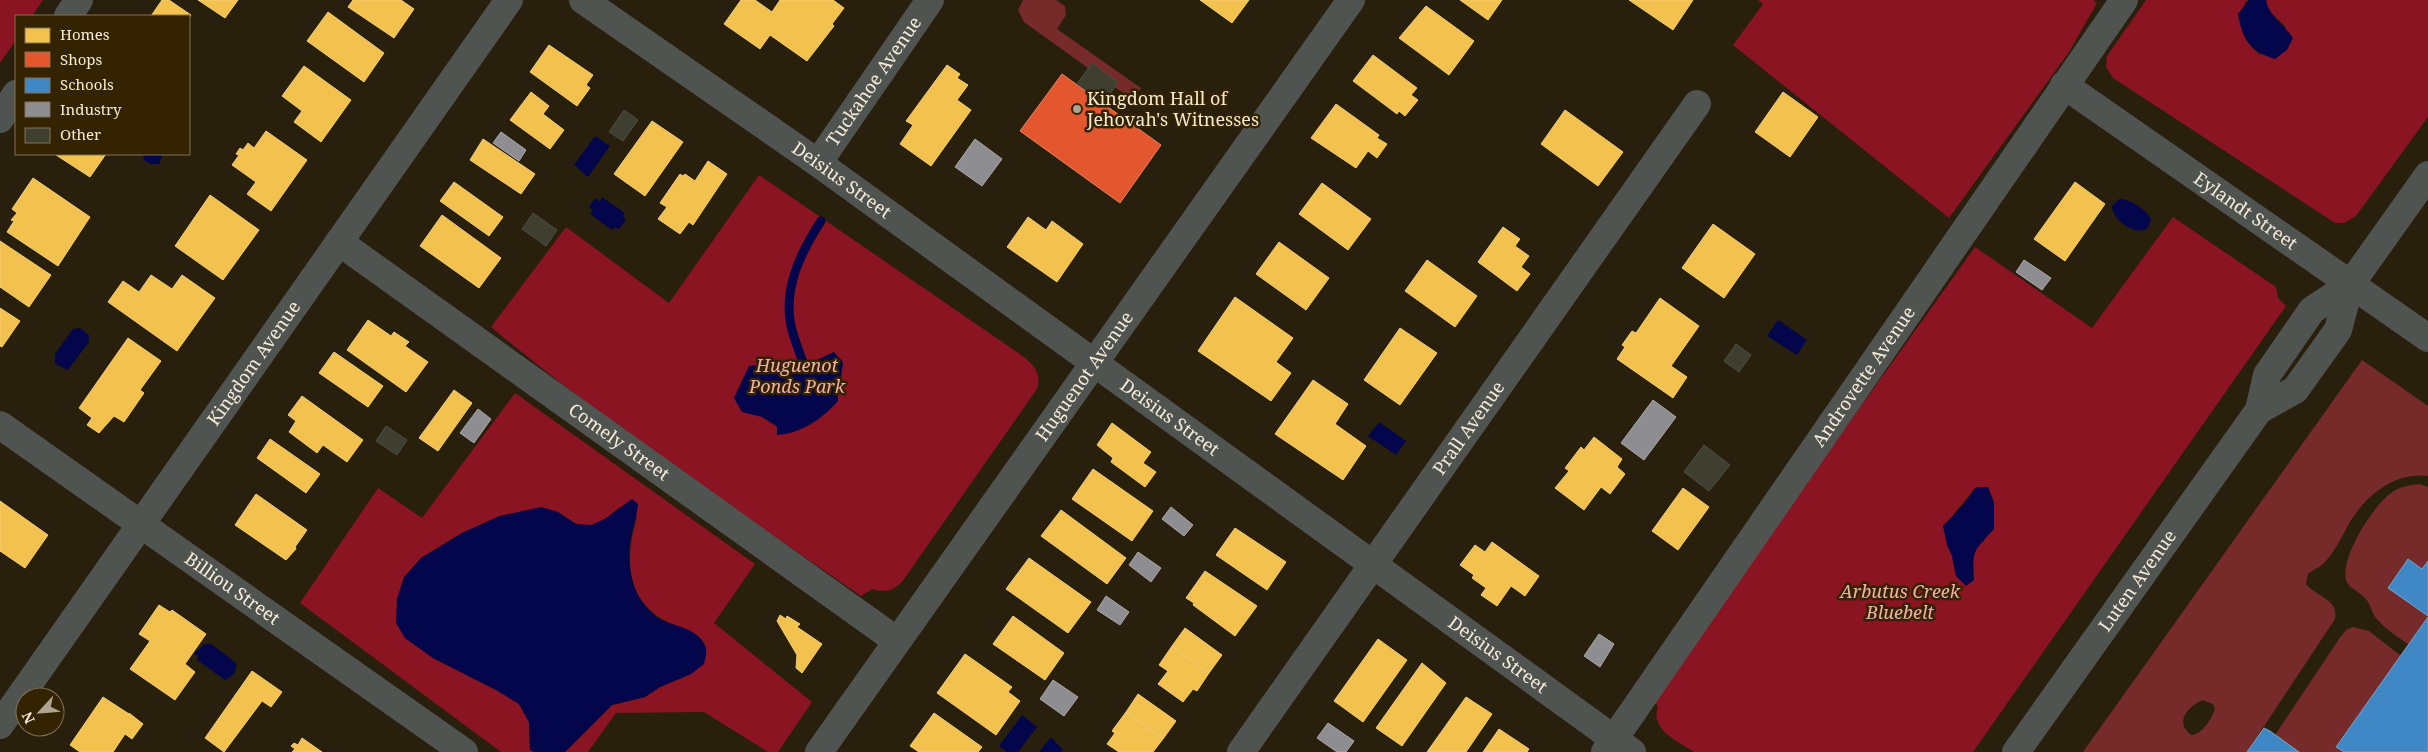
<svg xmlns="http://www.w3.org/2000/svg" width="2428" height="752" font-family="'Noto Serif',serif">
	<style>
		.green { fill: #772a2a; fill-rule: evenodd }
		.forest { fill: #8a1421; fill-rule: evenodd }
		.water { fill: #04064b }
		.homes { fill: #f2c14e; stroke: #f3ce77 }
		.shops { fill: #e4572e; stroke: #e98361 }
		.schools { fill: #3f88c5; stroke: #76a6ca }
		.industry { fill: #8d8d92; stroke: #aca9a7 }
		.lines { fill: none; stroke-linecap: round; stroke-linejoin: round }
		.stream { stroke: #04064b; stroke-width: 9 }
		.building { fill: #3e3f31; stroke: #4d4f40 }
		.minor { stroke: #505451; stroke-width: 28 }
		.poi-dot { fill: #aea490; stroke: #342300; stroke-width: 2 }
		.labels { text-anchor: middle; stroke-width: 5; stroke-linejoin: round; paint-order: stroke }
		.street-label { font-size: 18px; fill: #f6ebd7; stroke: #342300 }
		.poi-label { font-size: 18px; fill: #f6ebd7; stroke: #342300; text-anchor: start }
		.park-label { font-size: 18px; font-style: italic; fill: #f2b0ad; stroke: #342300 }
	</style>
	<rect width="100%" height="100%" fill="#281f0c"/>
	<!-- green -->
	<g class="green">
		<polygon points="1023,0 1056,0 1065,6 1066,15 1057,29 1141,88 1139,91 1128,94 1120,91 1024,22 1018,10"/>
		<path d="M2362,360L2428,406V476C2395,472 2368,494 2351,520C2343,534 2336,551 2324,563C2320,567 2313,570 2308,574L2306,584C2316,597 2339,599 2335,619L2247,752H2083ZM2203,700L2213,704L2215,709C2211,719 2203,734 2191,735C2174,722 2188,706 2203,700Z"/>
		<path d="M2420,484L2428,487V561L2422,569L2408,559L2388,587L2428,616L2409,645C2398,637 2385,629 2376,618C2371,612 2371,604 2365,598C2359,591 2349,589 2346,580C2340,557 2375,502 2394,491C2402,486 2411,485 2420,484Z"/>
		<polygon points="2353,627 2369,631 2401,656 2336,746 2344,752 2299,752 2275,735 2339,639 2346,630"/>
	</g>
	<!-- forest -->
	<g class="forest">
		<polygon points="0,0 43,0 32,16 16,16 16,40 0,63"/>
		<polygon points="1758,0 2093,0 2097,3 2069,52 1949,218 1733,45 1763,4"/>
		<path d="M2146,0H2249L2245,2C2240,29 2239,37 2260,55L2286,27L2267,9L2266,0H2428V117L2356,216L2344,223H2335L2113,78L2106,67L2107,56Z"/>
		<path d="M759,175L1020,354C1033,364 1042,372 1037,389L902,582C892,591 885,593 872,589L861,596C736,509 608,425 491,327L566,227L669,303ZM834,352L842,376L837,386L777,434V427L762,417L761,364C788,375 810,363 834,352Z"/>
		<path d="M2173,217L2276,287L2278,298L2286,306L1973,752H1694C1676,740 1650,730 1658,706L1651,699L1975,247L2092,328ZM1976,487L1984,541C1970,550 1973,565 1974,580L1956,576L1952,556L1953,515Z"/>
		<path d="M515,393L755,564L714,623L812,702L778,752H768L704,712L616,713L588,752H565L612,705L645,697L660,687L691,674L690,631C630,613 621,572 637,517L620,507L605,519L591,526L576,524L558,512L500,516L462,533L421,558L405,638L433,658L498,691L519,704L529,722L530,749L534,752H501L300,603L378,488L422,518Z"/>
	</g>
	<!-- water -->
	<g class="water">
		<path d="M2249,0H2266C2269,17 2284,24 2293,38L2287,50L2275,59C2251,52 2242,39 2238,14Z"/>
		<polygon points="595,136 610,146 588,177 574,165"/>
		<polygon points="143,154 163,154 159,164 150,164 144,160"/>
		<polygon points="602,197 625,213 623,216 626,220 619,229 615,227 612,230 590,214 593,210 589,207 595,198 600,201"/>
		<path d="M2119,199C2129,198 2147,210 2151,219L2148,228C2136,237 2112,220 2112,206Z"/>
		<polygon points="1778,320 1807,340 1797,355 1767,336"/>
		<polygon points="80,328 89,335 89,342 68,370 55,364 55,354 73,329"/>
		<path d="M834,352L843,362C842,377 837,385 838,401C822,419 802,433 777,435V426L762,417L742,412L734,398L749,366C763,364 775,369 789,369C805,369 820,358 834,352Z"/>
		<polygon points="1379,422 1406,441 1396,455 1368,436"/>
		<path d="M1976,487H1988L1994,502V529C1974,551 1972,549 1974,580L1966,586L1956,576L1952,556L1947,545L1943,526L1964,504Z"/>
		<path d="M632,499L638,504C637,517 632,529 630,542C628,557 630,577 636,591C639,599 649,611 655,616C671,627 700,627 706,648C707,653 705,659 704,664L691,674L660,687L645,697L612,705L565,752H534L530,750L529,722L519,704L498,691L433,658L405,638L396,623L397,599L404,577L421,558L462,533L500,516L541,507L558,512L576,524L591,525L605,519Z"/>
		<path d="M205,644H211L236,663C237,672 233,677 225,680L197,660L198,656L194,653Z"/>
		<polygon points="1022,715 1037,727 1018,752 1007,752 999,746"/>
		<polygon points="1051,737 1063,750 1061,752 1039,752"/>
	</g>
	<!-- homes -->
	<g class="homes">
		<polygon points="162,0 169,0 191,15 189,18 189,16 151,16"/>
		<polygon points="198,0 238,0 225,18"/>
		<polygon points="353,0 401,0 414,9 394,38 348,7"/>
		<polygon points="741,0 755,0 772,12 780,0 833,0 844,8 832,24 834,26 807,61 770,35 760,49 724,24"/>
		<polygon points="1200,0 1249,0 1232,23"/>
		<polygon points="1460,0 1502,0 1488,20"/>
		<polygon points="1629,0 1693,0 1673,30"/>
		<polygon points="1426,6 1474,41 1449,75 1399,38"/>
		<polygon points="328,12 384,53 364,82 307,41"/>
		<polygon points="549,45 593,75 586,85 590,88 577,106 530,72"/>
		<polygon points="1373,55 1417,88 1411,95 1418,100 1405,116 1399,111 1397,114 1353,81"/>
		<polygon points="947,65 960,74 957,78 968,85 957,100 971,110 931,166 900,144 913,125 906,121"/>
		<polygon points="304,66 351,100 321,142 294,122 302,111 282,96"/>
		<polygon points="531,92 549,106 543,114 564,130 550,149 510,120"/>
		<polygon points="1783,92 1818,117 1790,157 1755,132"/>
		<polygon points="1336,104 1379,135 1377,138 1387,144 1377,158 1368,151 1356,168 1311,138"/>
		<polygon points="1565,110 1623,152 1598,186 1541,144"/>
		<polygon points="652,121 683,142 645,196 614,174"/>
		<polygon points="266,131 307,160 271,211 247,194 256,182 232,165 239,155 236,154 240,148 243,150 248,143 254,148"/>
		<polygon points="483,139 535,174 521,194 470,160"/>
		<polygon points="57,154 106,154 90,177 56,155"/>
		<polygon points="708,161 727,174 693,225 689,222 680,234 658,219 667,207 660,203 680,174 683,176 685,174 695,181"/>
		<polygon points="33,178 90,217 58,266 7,232 14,221 11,220 17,213 12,209"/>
		<polygon points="454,182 503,217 489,236 440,201"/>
		<polygon points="2075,182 2105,204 2065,261 2034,239"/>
		<polygon points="1322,183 1371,219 1348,250 1299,214"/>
		<polygon points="210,195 259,230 223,280 175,246"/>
		<polygon points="442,215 501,258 479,288 420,246"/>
		<polygon points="1028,217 1046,230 1052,221 1083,244 1057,282 1007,247"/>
		<polygon points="1713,224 1755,254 1724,298 1682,268"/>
		<polygon points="1503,227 1520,239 1515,246 1529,256 1521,267 1530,274 1517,291 1478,262"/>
		<polygon points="0,241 51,275 29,307 0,287"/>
		<polygon points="1279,242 1329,278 1306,310 1256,274"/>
		<polygon points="1427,260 1477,296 1455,327 1405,291"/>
		<polygon points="151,275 172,289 182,275 215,298 177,351 108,302 123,281 139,292"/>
		<polygon points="1235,297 1293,338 1276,362 1291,373 1271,401 1198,351"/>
		<polygon points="1660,298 1699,326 1671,366 1687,377 1673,398 1617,359 1625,347 1622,345 1632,331 1636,333"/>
		<polygon points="0,308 20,321 2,347 0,346"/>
		<polygon points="368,320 391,336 394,332 409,342 405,346 428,362 406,392 347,350"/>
		<polygon points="1400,328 1437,353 1400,405 1364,380"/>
		<polygon points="128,338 161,361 140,390 144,393 124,422 114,416 99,433 87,425 92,418 79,408"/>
		<polygon points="334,352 383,386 368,407 319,373"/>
		<polygon points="1313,380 1348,404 1335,424 1366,446 1343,480 1275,434"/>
		<polygon points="454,390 472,403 438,451 419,438"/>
		<polygon points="302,396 363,440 347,462 323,445 317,453 289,432 296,421 288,415"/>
		<polygon points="1112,423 1151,452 1143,463 1156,472 1145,487 1111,462 1113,458 1097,445"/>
		<polygon points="1594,437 1622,459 1617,467 1625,474 1610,494 1601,487 1584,510 1555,488 1569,471 1565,468 1581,447 1584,450"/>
		<polygon points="270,439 320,474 306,493 257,458"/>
		<polygon points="1093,469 1153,511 1132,541 1072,499"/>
		<polygon points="1683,488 1709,507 1678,550 1652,531"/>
		<polygon points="256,494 307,530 295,547 296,549 286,560 235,525"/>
		<polygon points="0,501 48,535 25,568 0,551"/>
		<polygon points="1061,510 1126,558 1107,584 1041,536"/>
		<polygon points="1235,528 1286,562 1267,590 1216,555"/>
		<polygon points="1492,542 1539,576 1525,596 1511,586 1497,606 1481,595 1486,588 1472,578 1474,575 1460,565 1475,545 1485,552"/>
		<polygon points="1029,558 1091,602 1068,633 1006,589"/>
		<polygon points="1205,571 1257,606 1235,636 1193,605 1194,603 1186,598"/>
		<polygon points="159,605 170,612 172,610 206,634 185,664 195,672 175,700 130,669 150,641 139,634"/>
		<polygon points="780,615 786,619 787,616 800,624 797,627 822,644 802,673 796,668 797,655 777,621"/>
		<polygon points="1013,616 1064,653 1045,680 993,644"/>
		<polygon points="1185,628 1222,655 1209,673 1172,646"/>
		<polygon points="1378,639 1407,660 1363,722 1334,701"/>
		<polygon points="1172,646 1209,673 1197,691 1193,689 1183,702 1158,684 1168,671 1159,665"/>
		<polygon points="965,654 1012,687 1008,692 1020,701 996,735 937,693"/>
		<polygon points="1422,663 1446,683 1402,746 1376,728"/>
		<polygon points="252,671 282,692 271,707 262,701 224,752 205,738"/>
		<polygon points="1138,694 1176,721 1163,739 1126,712"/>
		<polygon points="103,697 129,714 129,713 143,724 132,739 125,734 113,752 80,752 70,745"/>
		<polygon points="1466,697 1492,714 1466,752 1427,752"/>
		<polygon points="1126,712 1163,739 1153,752 1119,752 1107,744 1115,733 1112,731"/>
		<polygon points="934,713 982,747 978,752 919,752 910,746"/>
		<polygon points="1499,729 1529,749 1527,752 1483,752"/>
		<polygon points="302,738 322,752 292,752 295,749 291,746 294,743 298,745"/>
	</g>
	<!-- shops -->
	<polygon class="shops" points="1062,74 1161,145 1120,203 1020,131"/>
	<!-- schools -->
	<g class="schools">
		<polygon points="2408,559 2422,569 2428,561 2428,616 2388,588"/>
		<polygon points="2428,617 2428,752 2344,752 2336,747"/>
		<polygon points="2264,728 2270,731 2299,752 2247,752"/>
	</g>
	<!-- industry -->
	<g class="industry">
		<polygon points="501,132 526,150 519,161 493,143"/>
		<polygon points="975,139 1002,159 982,186 955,167"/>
		<polygon points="2024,260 2051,278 2042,290 2016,272"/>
		<polygon points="1653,400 1676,417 1644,460 1621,443"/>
		<polygon points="478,409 491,419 474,443 460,433"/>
		<polygon points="1171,507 1193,525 1184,536 1162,519"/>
		<polygon points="1138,552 1161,568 1151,582 1129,565"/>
		<polygon points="1106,596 1129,612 1120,625 1097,610"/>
		<polygon points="1599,634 1614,644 1600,667 1584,656"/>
		<polygon points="1053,680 1078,697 1064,716 1040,699"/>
		<polygon points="1328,723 1354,741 1346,752 1337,752 1317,738"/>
	</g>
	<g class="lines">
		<!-- stream -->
		<path class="stream" d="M804,366C800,353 794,339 791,326C783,288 801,252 821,221"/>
	</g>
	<!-- building -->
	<g class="building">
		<polygon points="1092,63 1118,82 1104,103 1077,84"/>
		<polygon points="624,110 638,120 623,141 609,132"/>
		<polygon points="533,213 557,230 546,246 522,229"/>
		<polygon points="1736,344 1751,355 1739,372 1724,361"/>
		<polygon points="386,426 407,440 397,455 376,441"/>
		<polygon points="1704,445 1730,465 1709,491 1684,472"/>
	</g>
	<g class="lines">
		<!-- minor -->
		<g class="minor">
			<path id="s1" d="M583,0L818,163L1632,752"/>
			<polyline points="68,16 79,0"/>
			<path id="s2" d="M2064,85L2428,338"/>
			<polyline points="0,119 16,94"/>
			<path id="s3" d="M818,163L930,0"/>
			<path id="s4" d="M339,242L897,641"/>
			<polyline points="2259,410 2295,390 2338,330 2350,285 2428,175"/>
			<path id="s5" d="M0,425L464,752"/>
			<path id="s6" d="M0,725L509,0"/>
			<path id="s7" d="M819,752L1351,0"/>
			<path id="s8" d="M1241,752L1697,104"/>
			<path id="s9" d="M1605,752L2124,0"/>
			<path id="s10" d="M2016,752L2259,410L2267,375L2312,310L2350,285"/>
		</g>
	</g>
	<!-- markers -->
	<circle class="poi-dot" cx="1077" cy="109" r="5"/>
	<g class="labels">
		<!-- street labels -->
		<g class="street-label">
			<text dy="6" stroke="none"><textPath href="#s3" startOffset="99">Tuckahoe Avenue</textPath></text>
			<text dy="6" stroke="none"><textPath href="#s1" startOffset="315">Deisius Street</textPath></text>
			<text dy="6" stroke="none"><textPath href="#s2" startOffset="221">Eylandt Street</textPath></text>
			<text dy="6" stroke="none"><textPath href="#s6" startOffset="442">Kingdom Avenue</textPath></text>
			<text dy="6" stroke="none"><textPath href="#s7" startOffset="460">Huguenot Avenue</textPath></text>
			<text dy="6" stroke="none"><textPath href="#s9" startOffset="456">Androvette Avenue</textPath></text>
			<text dy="6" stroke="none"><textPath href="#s1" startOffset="720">Deisius Street</textPath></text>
			<text dy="6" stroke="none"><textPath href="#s8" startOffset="396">Prall Avenue</textPath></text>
			<text dy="6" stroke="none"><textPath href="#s4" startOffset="344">Comely Street</textPath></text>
			<text dy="6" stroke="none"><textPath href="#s10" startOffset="210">Luten Avenue</textPath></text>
			<text dy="6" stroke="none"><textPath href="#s5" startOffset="284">Billiou Street</textPath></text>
			<text dy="6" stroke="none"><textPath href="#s1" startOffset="1125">Deisius Street</textPath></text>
		</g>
		<!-- poi labels -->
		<g class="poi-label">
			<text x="1087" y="105">Kingdom Hall of<tspan x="1087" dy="21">Jehovah's Witnesses</tspan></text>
		</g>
		<!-- park labels -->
		<g class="park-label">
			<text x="797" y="372">Huguenot<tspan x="797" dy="21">Ponds Park</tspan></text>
			<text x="1900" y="598">Arbutus Creek<tspan x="1900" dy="21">Bluebelt</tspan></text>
		</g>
	</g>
	<!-- legend -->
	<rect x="15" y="15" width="175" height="140" fill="#342300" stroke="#827356"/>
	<rect x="25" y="28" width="25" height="15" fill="#f2c14e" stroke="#827356"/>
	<text x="60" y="40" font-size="15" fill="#f6ebd7">Homes</text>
	<rect x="25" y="52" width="25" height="15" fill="#e4572e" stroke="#827356"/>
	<text x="60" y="65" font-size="15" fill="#f6ebd7">Shops</text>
	<rect x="25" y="78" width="25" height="15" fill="#3f88c5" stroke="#827356"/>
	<text x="60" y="90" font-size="15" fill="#f6ebd7">Schools</text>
	<rect x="25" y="102" width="25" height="15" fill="#8d8d92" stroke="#827356"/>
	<text x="60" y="115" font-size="15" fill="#f6ebd7">Industry</text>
	<rect x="25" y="128" width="25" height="15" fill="#3e3f31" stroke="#827356"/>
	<text x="60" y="140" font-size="15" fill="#f6ebd7">Other</text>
	<!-- north arrow -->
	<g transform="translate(40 712) rotate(244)"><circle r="24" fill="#342300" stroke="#827356"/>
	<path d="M0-4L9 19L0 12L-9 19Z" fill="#aea490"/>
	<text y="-8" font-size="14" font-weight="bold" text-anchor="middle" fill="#f6ebd7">N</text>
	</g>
</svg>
